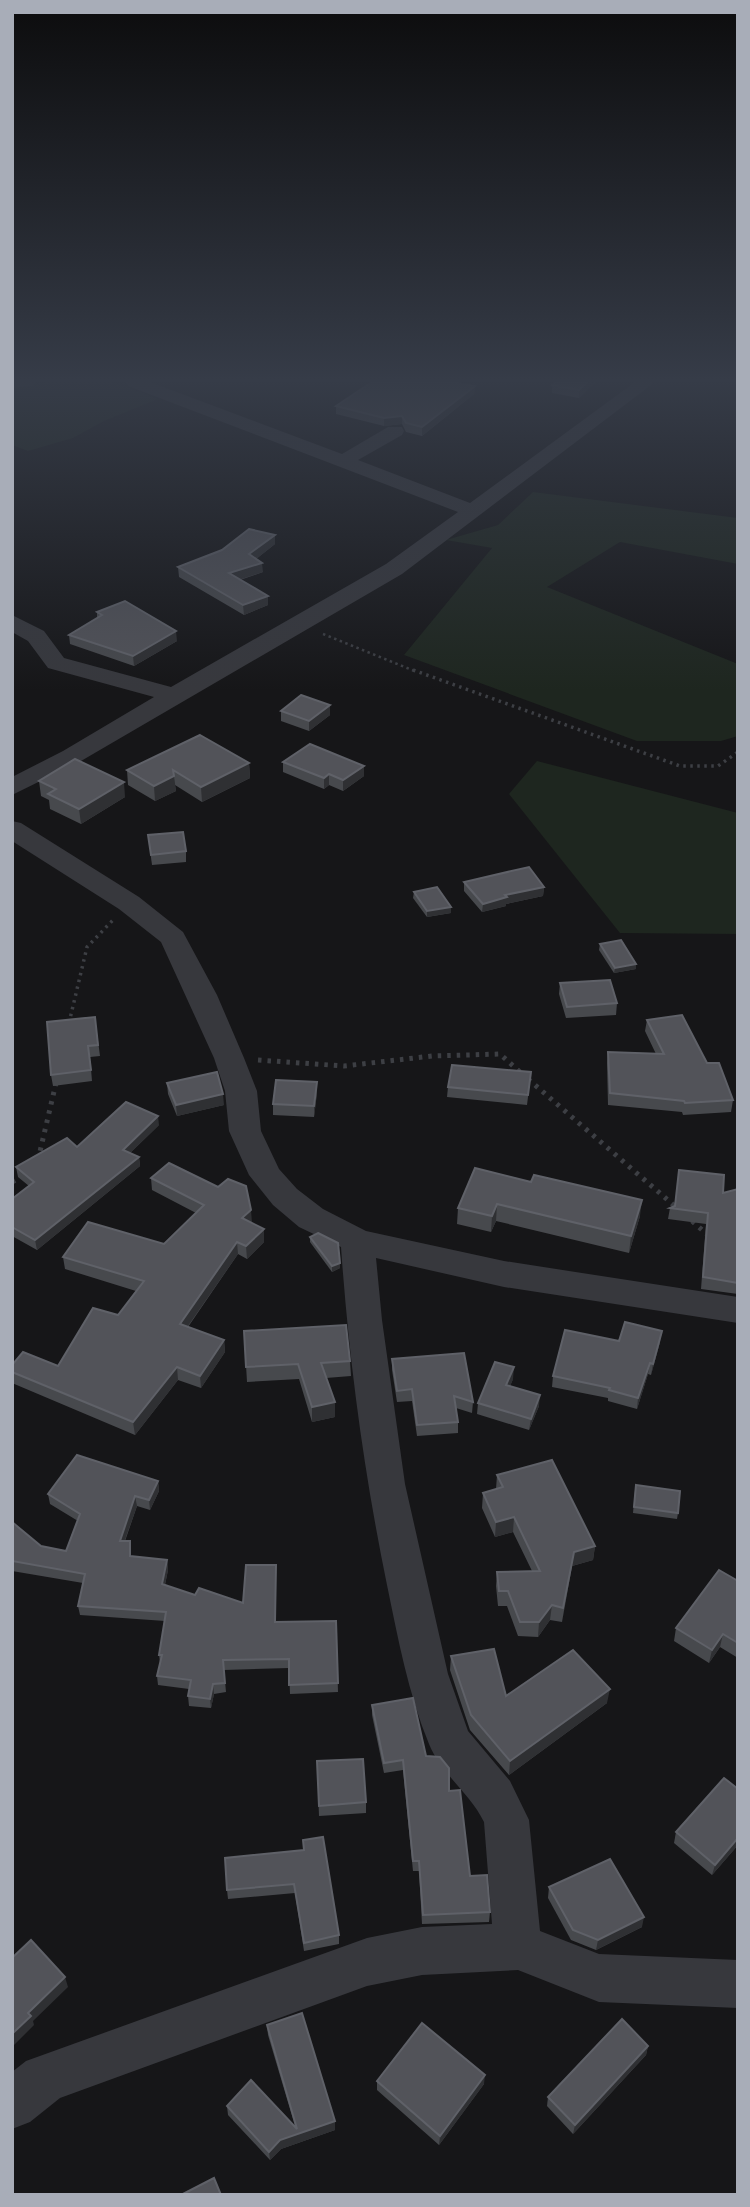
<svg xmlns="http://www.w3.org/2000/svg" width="750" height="2207" font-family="Raleway,sans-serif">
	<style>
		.green { fill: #1e261f }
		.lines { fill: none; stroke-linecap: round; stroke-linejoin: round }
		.path-far2 { stroke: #3d3f44; stroke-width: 2.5; stroke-dasharray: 2.5 3.5; stroke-linecap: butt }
		.path-far1 { stroke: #3d3f44; stroke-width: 3.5; stroke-dasharray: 2.5 4.5; stroke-linecap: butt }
		.path { stroke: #3d3f44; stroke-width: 5; stroke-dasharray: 3.5 6; stroke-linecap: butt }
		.minor { fill: #37383d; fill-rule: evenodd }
		.wall { fill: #47494d }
		.shaded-wall { fill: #2f3033 }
		.building { fill: #525359; stroke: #5f6168; stroke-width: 2 }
	</style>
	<rect width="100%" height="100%" fill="#161618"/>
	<!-- green -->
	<g class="green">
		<polygon points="45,382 113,382 158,399 104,421 73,438 28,451 12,445 12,389"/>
		<polygon points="533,492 738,518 738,564 620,542 547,587 738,664 738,736 721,741 637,741 404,655 492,548 446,540 498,525"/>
		<polygon points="537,761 738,813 738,934 620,933 509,794"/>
	</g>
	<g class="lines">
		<!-- path-far2 -->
		<polyline class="path-far2" points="323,634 417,672"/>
		<!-- path-far1 -->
		<g class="path-far1">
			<polyline points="413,670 680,766 718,766 738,752"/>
			<polyline points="69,1023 87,947 114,919"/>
		</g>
		<!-- path -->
		<g class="path">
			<polyline points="258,1060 344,1066 432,1056 500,1054 521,1073"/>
			<polyline points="528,1079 677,1208"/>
			<polyline points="38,1160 56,1083"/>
			<polyline points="12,1182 24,1175"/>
			<polyline points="692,1221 709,1236"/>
		</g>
		<!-- minor -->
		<g class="minor">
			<polygon points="12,382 36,382 33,386 12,388"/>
			<polygon points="125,382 150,382 342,454 388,427 402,427 404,431 402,435 358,460 470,503 635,382 655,382 402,574 81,761 12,795 12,777 63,751 154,697 48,668 28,641 12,632 12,615 44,631 64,658 171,687 386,564 458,512 128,386"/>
			<path d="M12,821L21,823L139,897L183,932L217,995L244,1058L257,1091L261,1131L279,1169L297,1189L323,1209L366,1231L504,1261L738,1297V1323L504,1287L376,1258L382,1320L405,1484L448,1674L468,1731L510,1781L529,1820L540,1931L599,1954L738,1960V2008L599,2002L518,1970L422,1975L367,1986L60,2098L30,2122L12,2129V2072L26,2061L367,1938L422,1927L492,1924L484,1822C470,1793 441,1774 429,1744C408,1693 398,1638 387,1585C364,1473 349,1361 341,1247L299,1227L273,1205L249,1175L229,1131L225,1091L214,1058L161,942L119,909L12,841Z"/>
		</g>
	</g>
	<!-- wall -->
	<g class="wall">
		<polygon points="555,382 595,382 579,398 552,393 552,385"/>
		<polygon points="475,386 474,394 422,436 406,432 402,424 384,426 336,414 336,406"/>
		<polygon points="275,535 275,544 256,559 263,572 240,580 268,596 268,605 244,615 179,577 178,567"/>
		<polygon points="97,612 177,641 134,666 70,644 69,635 97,618"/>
		<polygon points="330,705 330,715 309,731 281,721 281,711"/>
		<polygon points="283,762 364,776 343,791 329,785 324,789 283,772"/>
		<polygon points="249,763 250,778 202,802 175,785 176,791 155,801 128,785 127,770"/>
		<polygon points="39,781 125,797 81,824 50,809 49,800 41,796"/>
		<polygon points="148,835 186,851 186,862 152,865"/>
		<polygon points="464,882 544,887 543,896 506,904 506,906 482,912 464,891"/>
		<polygon points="414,892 451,907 451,913 427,917 413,898"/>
		<polygon points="600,944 636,969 614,973 599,950"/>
		<polygon points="560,983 617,1003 616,1015 566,1018 559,994"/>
		<polygon points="95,1017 100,1056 90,1057 92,1081 53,1086 51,1075"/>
		<polygon points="647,1020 707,1063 733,1100 731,1112 683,1115 682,1112 608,1105 607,1063 608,1052 656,1054 645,1031"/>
		<polygon points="530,1081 527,1105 447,1097 448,1087"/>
		<polygon points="317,1082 317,1093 314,1117 273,1115 273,1104"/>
		<polygon points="167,1083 224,1105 177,1116 168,1094"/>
		<polygon points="159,1125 130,1153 139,1157 140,1166 37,1250 12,1236 12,1199 29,1186 18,1177 16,1167 77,1147"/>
		<polygon points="475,1168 640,1216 629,1253 496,1221 491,1232 457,1224 458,1208"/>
		<polygon points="679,1170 723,1193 738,1189 738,1294 701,1289 706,1224 668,1219 670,1208 675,1206"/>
		<polygon points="151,1178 252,1223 264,1229 264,1242 247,1259 238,1254 188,1327 224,1340 225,1352 201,1388 178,1380 135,1435 12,1383 12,1365 58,1366 118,1315 136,1291 65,1269 63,1257 164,1244 196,1213 152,1190"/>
		<polygon points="310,1237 340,1268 332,1272 310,1242"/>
		<polygon points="244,1331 350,1361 351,1376 326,1378 335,1402 335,1417 312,1422 299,1379 247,1382"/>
		<polygon points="619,1341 660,1342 651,1375 648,1374 637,1409 608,1401 608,1398 552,1387 553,1376"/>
		<polygon points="392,1359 473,1402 472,1413 456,1408 458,1422 458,1433 417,1436 412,1401 397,1402 392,1370"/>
		<polygon points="513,1379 510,1386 539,1406 529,1430 477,1414 478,1403"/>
		<polygon points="497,1475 595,1546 593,1560 572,1566 562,1622 550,1620 538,1637 518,1636 507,1606 498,1606 496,1586 497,1572 532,1571 513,1532 495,1537 482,1508 483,1493 496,1489"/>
		<polygon points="158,1481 159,1491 150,1510 137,1506 125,1541 131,1550 131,1556 167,1560 168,1570 165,1585 195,1595 243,1603 276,1575 275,1622 336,1621 338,1692 290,1694 289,1668 224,1670 226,1692 214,1694 211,1708 189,1706 188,1696 189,1689 158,1685 157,1676 160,1663 159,1655 165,1621 80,1615 78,1606 83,1583 12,1571 12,1522 41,1546 66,1551 78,1521 50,1504 48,1494"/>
		<polygon points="635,1490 678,1513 677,1519 633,1513"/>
		<polygon points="738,1581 738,1658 720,1647 709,1663 674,1641 676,1628"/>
		<polygon points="451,1656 506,1696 607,1703 509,1775 470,1730 450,1670"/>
		<polygon points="372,1705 426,1756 449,1791 470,1876 490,1912 489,1922 422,1924 419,1871 413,1871 403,1770 384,1773 372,1715"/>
		<polygon points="317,1761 366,1802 366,1813 319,1816"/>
		<polygon points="738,1789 738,1845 712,1875 674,1843 676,1832"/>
		<polygon points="303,1840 339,1935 339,1944 304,1951 295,1893 228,1899 227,1890 304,1850"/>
		<polygon points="549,1887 642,1927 596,1950 571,1940 548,1898"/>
		<polygon points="267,2025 335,2130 281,2149 270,2160 228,2115 227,2106 295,2126 268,2035"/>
		<polygon points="648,2046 646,2055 573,2134 547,2106 548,2097"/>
		<polygon points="377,2081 484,2084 439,2145 377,2090"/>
	</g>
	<!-- shaded-wall -->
	<g class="shaded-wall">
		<polygon points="587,382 595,382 579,398 579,390"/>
		<polygon points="475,386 474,394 422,436 422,427"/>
		<polygon points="402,416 402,424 384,426 384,418"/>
		<polygon points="275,535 275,544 250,564 249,554"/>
		<polygon points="262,563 263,572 229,583 229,573"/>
		<polygon points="268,596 268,605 244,615 243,605"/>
		<polygon points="176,631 177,641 134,666 133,656"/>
		<polygon points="330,705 330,715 309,731 309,721"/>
		<polygon points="249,763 250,778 202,802 201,787"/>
		<polygon points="364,766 364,776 343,791 343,780"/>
		<polygon points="329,774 329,785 324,789 324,778"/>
		<polygon points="174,776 176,791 155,801 154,786"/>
		<polygon points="124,782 125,797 81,824 79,809"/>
		<polygon points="544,887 543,896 506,904 506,906 482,912 483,904 505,895"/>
		<polygon points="451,907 451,913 427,917 427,911"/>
		<polygon points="636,964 636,969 614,973 615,968"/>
		<polygon points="317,1082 317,1093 314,1117 314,1106"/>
		<polygon points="223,1094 224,1105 177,1116 176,1105"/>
		<polygon points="158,1116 159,1125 124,1159 123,1150"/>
		<polygon points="139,1157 140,1166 37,1250 35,1240"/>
		<polygon points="642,1200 640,1216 629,1253 631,1236"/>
		<polygon points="497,1204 496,1221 491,1232 492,1216"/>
		<polygon points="251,1210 252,1223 242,1218"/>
		<polygon points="264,1229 264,1242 247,1259 246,1246"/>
		<polygon points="237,1242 238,1254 181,1336 180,1324"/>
		<polygon points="340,1263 340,1268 332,1272 332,1266"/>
		<polygon points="662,1331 660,1342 651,1375 653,1364"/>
		<polygon points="224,1340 225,1352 201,1388 200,1376"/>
		<polygon points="650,1363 648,1374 637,1409 638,1398"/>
		<polygon points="177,1367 178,1380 135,1435 133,1422"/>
		<polygon points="514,1367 513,1379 506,1396 506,1385"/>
		<polygon points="540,1395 539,1406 529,1430 531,1419"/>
		<polygon points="335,1402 335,1417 312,1422 312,1407"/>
		<polygon points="158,1481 159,1491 150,1510 149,1500"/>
		<polygon points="135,1496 137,1506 121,1551 120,1541"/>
		<polygon points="514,1517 513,1532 495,1537 496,1522"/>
		<polygon points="595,1546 593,1560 572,1566 562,1622 574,1552"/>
		<polygon points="167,1560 168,1570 163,1594 162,1584"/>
		<polygon points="552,1605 550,1620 538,1637 539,1622"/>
		<polygon points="723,1634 720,1647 709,1663 712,1650"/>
		<polygon points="213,1684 214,1694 211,1708 210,1699"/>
		<polygon points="610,1689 607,1703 509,1775 510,1761"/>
		<polygon points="738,1838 738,1845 712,1875 715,1865"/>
		<polygon points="644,1917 642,1927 596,1950 598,1940"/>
		<polygon points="65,1977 68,1987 33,2021 34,2025 12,2047 12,2034 28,2013"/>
		<polygon points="648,2046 646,2055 573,2134 575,2125"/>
		<polygon points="485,2075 484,2084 439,2145 440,2136"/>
		<polygon points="335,2121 335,2130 281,2149 270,2160 269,2152 280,2140"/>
	</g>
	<!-- building -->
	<g class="building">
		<polygon points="372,382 452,382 475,386 422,427 406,423 402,416 384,418 336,406"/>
		<polygon points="555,382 587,382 579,390 552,385"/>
		<polygon points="249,529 275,535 249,554 262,563 229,573 268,596 243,605 178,567 222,550"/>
		<polygon points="125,601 176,631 133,656 69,635 102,615 97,612"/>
		<polygon points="301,695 330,705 309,721 281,711"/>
		<polygon points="200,735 249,763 201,787 173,770 174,776 154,786 127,770"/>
		<polygon points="310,744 364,766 343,780 329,774 324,778 283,762"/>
		<polygon points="75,759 124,782 79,809 48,794 56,789 39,781"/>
		<polygon points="183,832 186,851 151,855 148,835"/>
		<polygon points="529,867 544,887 505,895 507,897 483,904 464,882"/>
		<polygon points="437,887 451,907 427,911 414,892"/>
		<polygon points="621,940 636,964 615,968 600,944"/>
		<polygon points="610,980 617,1003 567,1007 560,983"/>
		<polygon points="682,1015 707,1063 719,1063 733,1100 685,1103 684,1101 610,1093 608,1052 664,1054 647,1020"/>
		<polygon points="95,1017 98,1045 88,1046 91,1070 51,1075 47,1022"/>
		<polygon points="452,1065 531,1072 528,1095 448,1087"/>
		<polygon points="217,1072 223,1094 176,1105 167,1083"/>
		<polygon points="276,1080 317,1082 314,1106 273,1104"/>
		<polygon points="126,1102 158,1116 123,1150 139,1157 35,1240 12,1227 12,1199 34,1182 16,1167 67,1138 77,1147"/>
		<polygon points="169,1163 218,1187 228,1179 246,1186 251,1210 242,1218 264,1229 246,1246 237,1242 180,1324 224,1340 200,1376 177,1367 133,1422 12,1372 12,1365 23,1352 58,1366 93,1308 118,1315 144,1281 63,1257 88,1222 164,1244 204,1205 151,1178"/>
		<polygon points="475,1168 531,1182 534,1175 642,1200 631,1236 497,1204 492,1216 458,1208"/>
		<polygon points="679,1170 724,1175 723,1193 738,1189 738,1283 703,1277 708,1213 670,1208 675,1206"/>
		<polygon points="318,1233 338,1243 340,1263 332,1266 310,1237"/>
		<polygon points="625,1322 662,1331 653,1364 650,1363 638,1398 609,1390 610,1388 553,1376 565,1330 619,1341"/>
		<polygon points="346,1325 350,1361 321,1363 335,1402 312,1407 298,1364 246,1367 244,1331"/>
		<polygon points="464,1353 473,1402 454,1396 458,1422 417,1425 412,1389 397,1391 392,1359"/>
		<polygon points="495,1362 514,1367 506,1385 540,1395 531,1419 478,1403"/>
		<polygon points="77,1455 158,1481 149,1500 135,1496 120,1541 130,1541 130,1556 167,1560 162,1584 195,1595 199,1588 243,1603 246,1565 276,1565 275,1622 336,1621 338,1683 289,1685 289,1659 223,1660 225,1683 213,1684 210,1699 188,1696 191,1680 157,1676 162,1655 159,1655 166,1612 78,1606 85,1574 12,1561 12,1522 41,1546 66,1551 80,1514 48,1494"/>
		<polygon points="552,1460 595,1546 574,1552 563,1608 552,1605 539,1622 520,1622 508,1591 499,1591 497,1572 540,1571 514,1517 496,1522 483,1493 503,1487 497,1475"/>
		<polygon points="636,1485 680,1491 678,1513 634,1507"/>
		<polygon points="719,1570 738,1581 738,1643 723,1634 712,1650 676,1628"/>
		<polygon points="494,1649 506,1696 573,1650 610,1689 510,1761 471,1715 451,1656"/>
		<polygon points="413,1698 426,1756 440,1757 449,1768 449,1791 460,1790 470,1876 487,1875 490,1912 423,1915 419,1861 413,1861 403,1760 384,1763 372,1705"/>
		<polygon points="363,1759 366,1802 319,1806 317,1761"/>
		<polygon points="724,1778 738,1789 738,1838 715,1865 676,1832"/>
		<polygon points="323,1837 339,1935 304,1943 294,1884 227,1890 225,1858 304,1850 303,1840"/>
		<polygon points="610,1859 644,1917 598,1940 573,1930 549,1887"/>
		<polygon points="31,1940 65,1977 28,2013 31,2016 12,2034 12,1958"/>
		<polygon points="302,2013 335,2121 280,2140 269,2152 227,2106 251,2080 297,2129 267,2025"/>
		<polygon points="622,2019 648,2046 575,2125 548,2097"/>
		<polygon points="422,2023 485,2075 440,2136 377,2081"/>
		<polygon points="214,2178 221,2195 181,2195"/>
	</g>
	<!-- sky -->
	<linearGradient id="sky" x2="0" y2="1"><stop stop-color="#0c0c0d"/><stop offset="0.55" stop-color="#363c48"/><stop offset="1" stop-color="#363c48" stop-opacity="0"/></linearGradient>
	<rect width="750" height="691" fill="url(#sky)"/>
	<!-- border -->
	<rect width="750" height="2207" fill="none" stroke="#a8adb8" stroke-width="28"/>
</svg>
